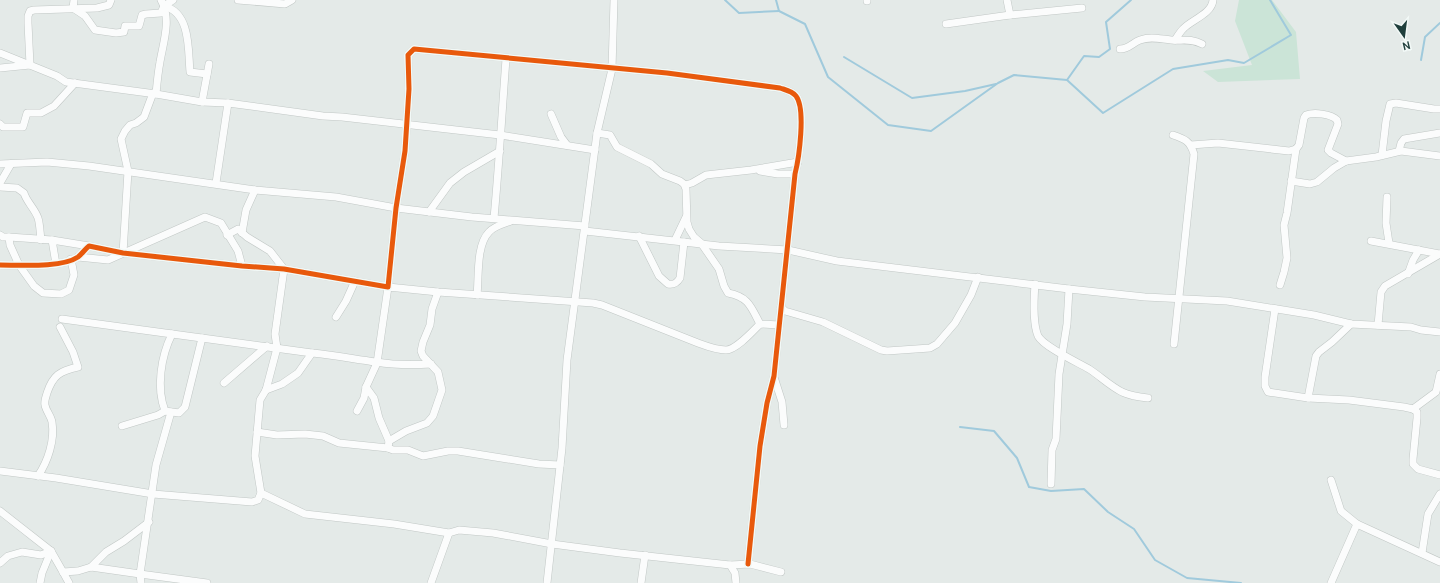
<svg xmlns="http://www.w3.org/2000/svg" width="1440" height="583" font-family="Cabin,sans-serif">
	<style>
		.green { fill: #cbe4d7 }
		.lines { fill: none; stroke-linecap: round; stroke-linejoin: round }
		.stream { stroke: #a0cadc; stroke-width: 2 }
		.minor-casing { stroke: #c1c7c5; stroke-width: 8 }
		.minor { stroke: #fbfcfc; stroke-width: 7 }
		.cycleway-casing { stroke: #f2f9f7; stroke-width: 8 }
		.cycleway { stroke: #e8590c; stroke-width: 5 }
	</style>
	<rect width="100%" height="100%" fill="#e4eae8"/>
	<!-- green -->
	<polygon class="green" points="1239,0 1272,0 1296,32 1300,79 1218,82 1203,71 1252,65 1235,21"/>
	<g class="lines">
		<!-- stream -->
		<g class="stream">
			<polyline points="725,0 739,13 779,11"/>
			<polyline points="776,0 779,11 805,24 828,77 888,125 931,131 998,83 1014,75 1067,80 1103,113 1173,69 1228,60 1244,63 1291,35 1270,0"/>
			<polyline points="844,57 912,98 965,91 996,84"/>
			<polyline points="1421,60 1425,37 1440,23"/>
			<polyline points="1067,80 1084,56 1099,57 1110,49 1106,22 1131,0"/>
			<polyline points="960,427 994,431 1017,458 1029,487 1051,491 1084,489 1108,512 1134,529 1155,560 1187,578 1241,583"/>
		</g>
		<defs>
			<g id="minor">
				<polyline points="74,0 73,8 85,16 95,30 116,33 124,32 125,26 139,26 142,15 146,14 161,13 164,6 173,0"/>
				<polyline points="238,0 285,4 292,0"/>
				<polyline points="867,0 867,1"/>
				<polyline points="1007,0 1010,15"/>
				<path d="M164,6C191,13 188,50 190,72L207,74"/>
				<polyline points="946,24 1010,15 1082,8"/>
				<path d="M1175,40C1177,37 1180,32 1183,29C1191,20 1212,14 1213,0"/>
				<path d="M1120,49C1129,49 1132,43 1140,40C1151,36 1160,39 1171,40C1182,41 1191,38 1202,44"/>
				<polyline points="0,53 57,76 66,82 156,94 202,102 228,103 323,116 342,117 500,135 595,150"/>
				<polyline points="0,68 30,65 28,23 28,16 30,11 34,10 97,8 109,5 111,0"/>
				<path d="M156,94C157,83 158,72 160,62C163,43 172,19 161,0"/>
				<polyline points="202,102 209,64"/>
				<polyline points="551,114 561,137 567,145"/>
				<polyline points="0,124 3,127 23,127 27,113 41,113 54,106 75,83"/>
				<path d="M597,133L610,135L617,147L651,164L662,174L680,181L684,184L686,189L687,222L689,229L694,237L701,243L719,269L724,286L728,293C749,297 751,307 760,324L779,325"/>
				<path d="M1173,135C1185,139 1190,141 1194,154L1174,344"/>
				<path d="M1191,145L1218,143L1289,151L1296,149L1299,145L1304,118L1306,115C1314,112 1331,114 1337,120L1338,124L1328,150L1331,153L1346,161"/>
				<polyline points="1399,151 1401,143 1404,139 1440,133"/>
				<polyline points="1382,155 1386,121 1390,104 1396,103 1434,109 1440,109"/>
				<polyline points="0,164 47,162 89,166 255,190 336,197 396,208 472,217 585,226"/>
				<polyline points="760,171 778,174 795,174"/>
				<polyline points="1291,181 1310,184 1317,182 1334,168 1346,161 1376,157 1401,151 1440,156"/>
				<polyline points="0,183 11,164"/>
				<polyline points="216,183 228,103"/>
				<polyline points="685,185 692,183 706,175 751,170 798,162"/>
				<path d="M0,187L17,188L24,193C26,201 35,209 38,218C40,224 40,233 41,240"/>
				<polyline points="1387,197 1386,223 1389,243"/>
				<polyline points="429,212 450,183 464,172 500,151"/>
				<path d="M494,218C499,165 502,112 506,59"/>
				<polyline points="585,231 719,246 788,250 837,261 1069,289 1145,297 1227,301 1314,315 1351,324 1411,327 1421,330 1440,332"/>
				<polyline points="242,233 246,210 255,190"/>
				<polyline points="0,235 3,237 9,237 10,245 19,265 34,286 43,293 61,294 69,290 74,275 71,259"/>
				<path d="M639,236L659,276L668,284C674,285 677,283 680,278L684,242"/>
				<polyline points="9,237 52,240"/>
				<polyline points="675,240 686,217"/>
				<polyline points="1371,241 1440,254"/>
				<polyline points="123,253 128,171 121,139 125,131 130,125 136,123 144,117 153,93"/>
				<polyline points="78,257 108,260 205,217 221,223 238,251 242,266"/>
				<polyline points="56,264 52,240 89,246"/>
				<path d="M0,265C20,265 62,268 78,257C82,254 85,249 89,246L123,253L242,266L284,269L388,287L396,208L405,151L409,89L408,55L414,49L667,73L780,88C786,90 792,91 796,96C806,109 799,158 795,174L774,376L767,403L760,446L748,564"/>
				<polyline points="1408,274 1413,260 1419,250"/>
				<path d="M1035,284C1034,297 1033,324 1038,336C1044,347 1077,362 1089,369C1100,376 1110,386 1122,392C1131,396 1138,397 1148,398"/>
				<polyline points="1280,285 1284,272 1287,258 1284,225 1287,213 1296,149"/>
				<path d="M477,295C479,277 476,245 489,232C494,226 503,224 511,221"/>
				<polyline points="781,307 785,311 823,322 881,350 887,351 930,348 937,344 955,323 971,295 978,277"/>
				<polyline points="1275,309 1265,377 1265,386 1268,392 1308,398 1349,400 1404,407 1413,409 1417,412 1417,418 1413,459 1413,464 1418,469 1440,475"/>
				<polyline points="336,317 346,301 355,281"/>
				<polyline points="62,319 312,353"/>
				<polyline points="1378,325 1381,292 1385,286 1440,254"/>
				<path d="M172,334C161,356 156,388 165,411L179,413L185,407L202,338"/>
				<polyline points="774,377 782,402 784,425"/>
				<polyline points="224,383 267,346"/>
				<polyline points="366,387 374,398 379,418 389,441"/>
				<path d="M266,390L282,384L298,373L312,353C333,355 354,359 376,362C394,365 413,365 431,364"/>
				<polyline points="1308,398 1316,356 1319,352 1332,342 1351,324"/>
				<polyline points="1413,409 1436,392 1440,374"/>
				<path d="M357,411L364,398L366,387L377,363L388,287L438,292L593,303L602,305L698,343C706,346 716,350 726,350C736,350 753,331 760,324"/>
				<polyline points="122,426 158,415 165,411"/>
				<polyline points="257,432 277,435 305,434 323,436 339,443 388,448 393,450 408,450 423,456 448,451 458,451 539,464 560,465"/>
				<polyline points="388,448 389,441 406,431 427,423 433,416 442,390 438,372 423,356 421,351 423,342 430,325 432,309 438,292"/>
				<polyline points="0,471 56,478 153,494 252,502 258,500 261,493 255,456 260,400 266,390 277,348 275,334 284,269 270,251 247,237 238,229 227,235"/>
				<path d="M38,476C48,461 55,440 52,422C51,416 46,411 45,405C44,401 46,397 47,393C53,375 60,371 78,367L73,352L60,327"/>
				<polyline points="1331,480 1341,511 1357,524 1440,562"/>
				<polyline points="1051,484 1052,450 1056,439 1059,374 1067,324 1069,289"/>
				<polyline points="261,493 305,514 394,524 449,533"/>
				<polyline points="0,511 51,551 63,572 69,583"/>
				<polyline points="1422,553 1428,514 1440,494"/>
				<polyline points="0,563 8,556 22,552 41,555 51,551"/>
				<polyline points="730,565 750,564 781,572"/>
				<polyline points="91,567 106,552 124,541 149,522"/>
				<polyline points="63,572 78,571 91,567 140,574 156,465 171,412"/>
				<polyline points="40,583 42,573 51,551"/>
				<polyline points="141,583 140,574 207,583"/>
				<polyline points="431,583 449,533 459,530 493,533 552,544 620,553 730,565 735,573 736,583"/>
				<polyline points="547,583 562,448 567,360 597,133 612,69 614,0"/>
				<polyline points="641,583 645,555"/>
				<polyline points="1331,583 1357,524"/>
			</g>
		</defs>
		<!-- minor casing -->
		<use href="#minor" class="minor-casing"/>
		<!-- minor -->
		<use href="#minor" class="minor"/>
		<defs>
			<path id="cycleway" d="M0,265C20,265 62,268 78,257C82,254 85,249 89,246L123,253L242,266L284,269L388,287L396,208L405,151L409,89L408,55L414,49L667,73L780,88C786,90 792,91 796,96C806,109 799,158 795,174L774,376L767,403L760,446L748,564"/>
		</defs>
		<!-- cycleway casing -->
		<use href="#cycleway" class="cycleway-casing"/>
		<!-- cycleway -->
		<use href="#cycleway" class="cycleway"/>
	</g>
	<!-- north arrow -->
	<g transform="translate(1404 36) rotate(166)" stroke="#f2f9f7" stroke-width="3" paint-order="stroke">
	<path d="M0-3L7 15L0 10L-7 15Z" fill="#1f3f3c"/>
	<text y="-6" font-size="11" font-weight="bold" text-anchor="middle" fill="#1f3f3c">N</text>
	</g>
</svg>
